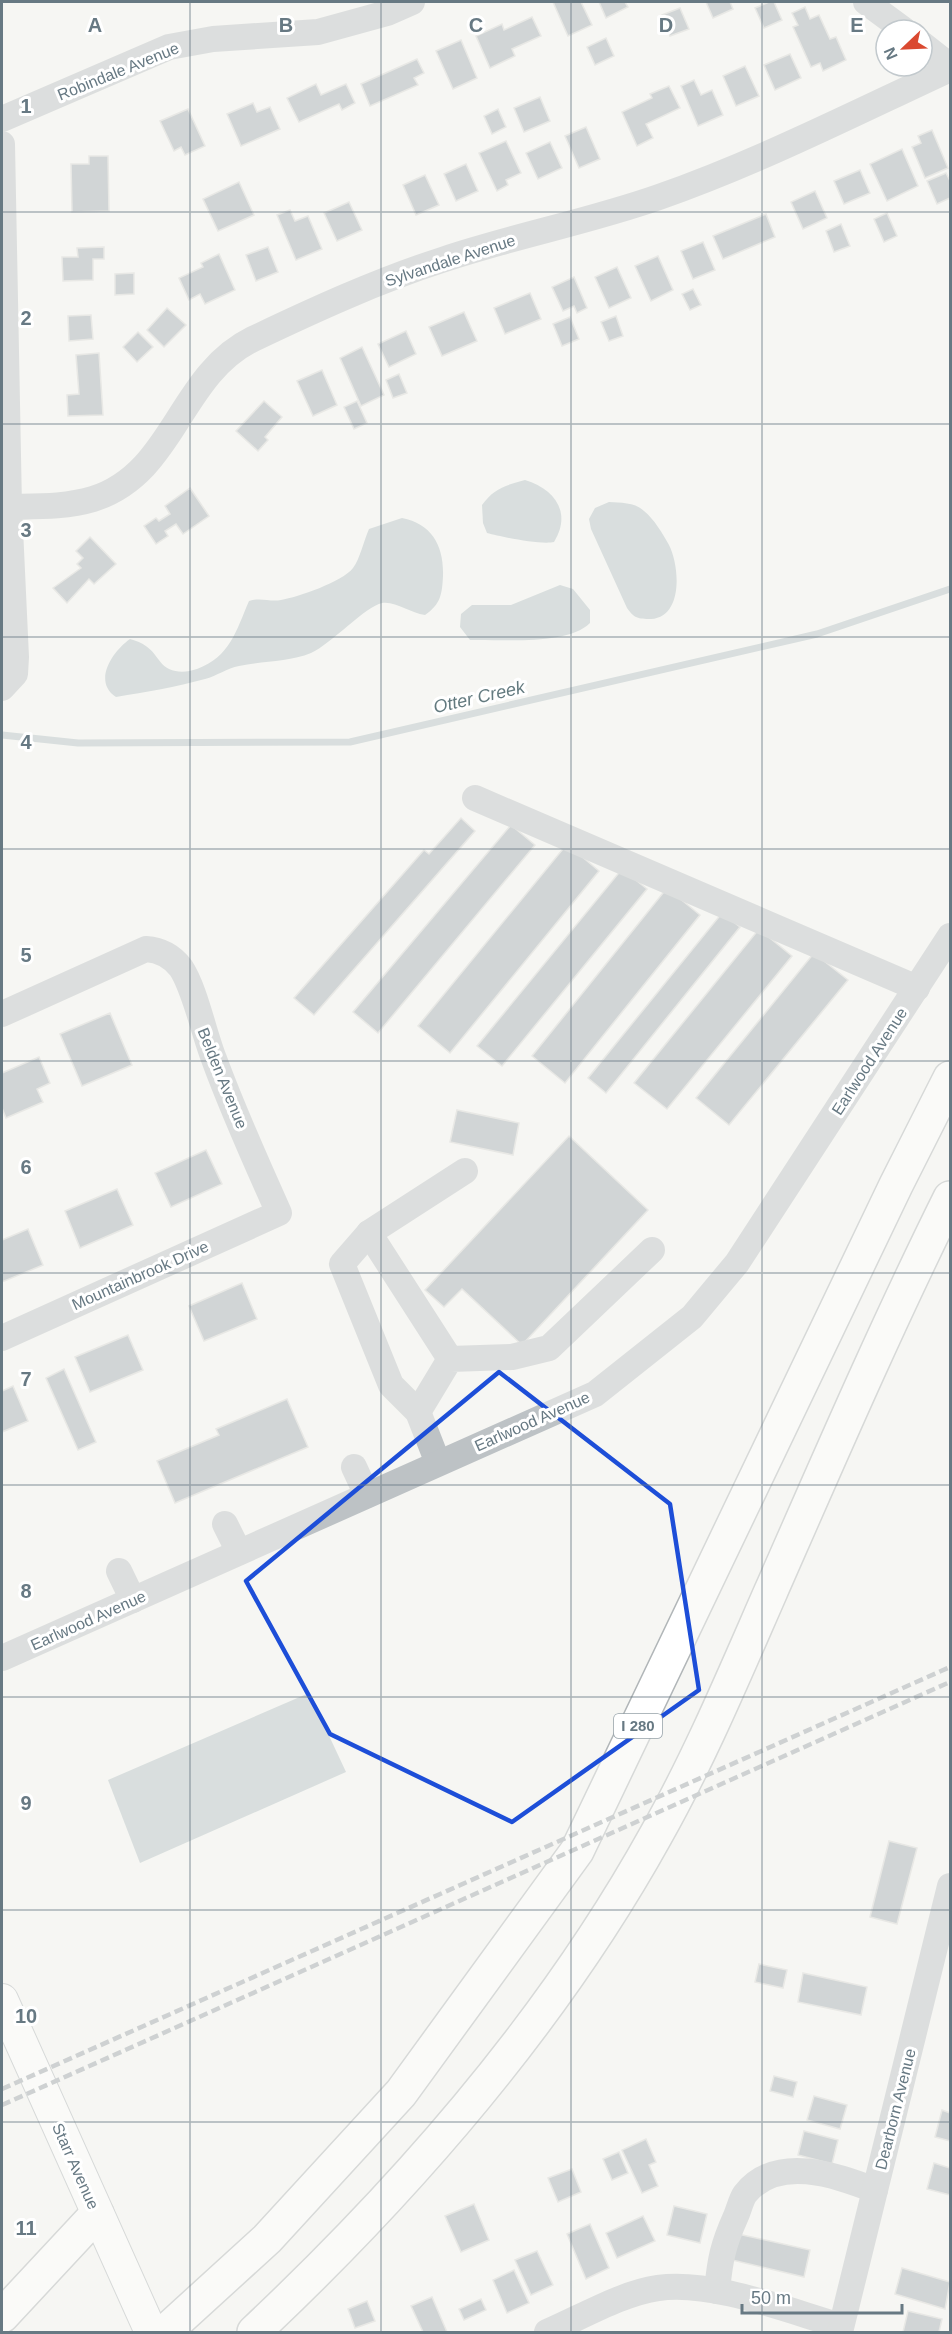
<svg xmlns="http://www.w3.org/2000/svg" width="952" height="2334" font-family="Helvetica,sans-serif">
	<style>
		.water { fill: #b5c2c5 }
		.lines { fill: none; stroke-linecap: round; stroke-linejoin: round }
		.stream { stroke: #b5c2c5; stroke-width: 7 }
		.building { fill: #a5aeb3; stroke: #d8d8d6; stroke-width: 1.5 }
		.major-casing { stroke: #b1b7ba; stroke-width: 34 }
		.highway-casing { stroke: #b1b6b8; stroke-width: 36 }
		.minor { stroke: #bdc2c5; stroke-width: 26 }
		.major { stroke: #fff; stroke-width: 32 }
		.highway { stroke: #fff; stroke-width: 33 }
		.rail { stroke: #9da5aa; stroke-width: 4.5; stroke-dasharray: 9 4.5; stroke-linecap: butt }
		.marked { fill: none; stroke: #1d4ed8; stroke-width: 4.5; stroke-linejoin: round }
		.grid { fill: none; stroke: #677983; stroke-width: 1.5; stroke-opacity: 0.55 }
		.labels { text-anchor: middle; stroke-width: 6; stroke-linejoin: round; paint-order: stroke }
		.shield { fill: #fff; stroke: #95a1a8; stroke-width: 1.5 }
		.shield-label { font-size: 15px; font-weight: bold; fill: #677983 }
		.street-label { font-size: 16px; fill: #677983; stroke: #fff }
		.water-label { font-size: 18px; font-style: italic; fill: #637a7f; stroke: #fff }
		.grid-label { font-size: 20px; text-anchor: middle; font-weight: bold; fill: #677983; stroke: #fff; stroke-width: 6; stroke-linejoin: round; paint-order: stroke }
	</style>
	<rect width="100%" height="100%" fill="#f6f6f3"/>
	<!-- water -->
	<g class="water">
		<path d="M525,480C555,489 572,513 554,542C541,545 502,537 487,533L483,523L482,505C493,489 506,485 525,480Z"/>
		<path d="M609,502C621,503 635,502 644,511C654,519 663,534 669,545C680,567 683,617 651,619C638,619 634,618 627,608L591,529L589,519L595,508Z"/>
		<path d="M402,518C432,524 444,546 443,576C442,594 441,604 425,615C410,613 396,601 382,603C366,606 331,644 311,653C289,662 262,661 239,666C227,668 217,676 205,679C176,687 146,692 116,697C92,681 113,651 130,639C157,646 155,662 169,669C178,673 188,672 197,669C230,657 236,631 249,601C261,597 269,602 281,600C298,597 342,582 353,568C360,559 364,540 369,529Z"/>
		<path d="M560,585L573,589L590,610V623C567,646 502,639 470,640L460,627L461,614L472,605H511Z"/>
		<polygon points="309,1693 346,1772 140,1863 108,1780"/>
	</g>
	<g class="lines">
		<!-- stream -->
		<polyline class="stream" points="2,735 78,743 350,742 817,634 950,589"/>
	</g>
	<!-- building -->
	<g class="building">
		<polygon points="553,2 581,2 592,25 568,36"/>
		<polygon points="599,2 625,2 628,7 606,18"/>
		<polygon points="706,2 730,2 733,9 713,18"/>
		<polygon points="769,2 774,2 782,20 764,28 755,8"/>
		<polygon points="805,7 810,19 819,15 830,39 836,37 846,60 823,71 820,63 811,67 793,27 798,25 792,13"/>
		<polygon points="680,8 689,29 670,36 662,15"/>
		<polygon points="532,17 541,36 512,49 515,56 490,68 476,36 502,24 504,30"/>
		<polygon points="606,38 614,56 595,65 587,47"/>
		<polygon points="461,40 477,78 453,89 436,51"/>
		<polygon points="790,54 801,78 775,90 764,65"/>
		<polygon points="417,59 424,73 414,78 418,85 370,106 361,84"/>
		<polygon points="745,66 759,96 736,106 723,76"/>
		<polygon points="694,80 701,95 712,90 723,115 698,126 681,86"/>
		<polygon points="316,84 321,95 346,84 355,103 342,110 339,104 299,122 287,98"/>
		<polygon points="669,86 680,108 646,124 653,138 637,146 622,112 652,98 650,94"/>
		<polygon points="540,97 550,121 524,132 514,108"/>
		<polygon points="253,103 257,112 270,107 280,129 241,146 227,114"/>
		<polygon points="188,109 205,146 185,155 181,147 174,151 160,121"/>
		<polygon points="498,109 506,127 492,134 484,116"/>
		<polygon points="586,127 600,159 579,168 565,136"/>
		<polygon points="932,130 948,168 925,178 912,147 921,143 918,136"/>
		<polygon points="506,141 521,173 506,180 508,185 497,191 479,153"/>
		<polygon points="550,142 562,168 538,179 526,153"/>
		<polygon points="902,149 918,186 887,201 870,164"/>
		<polygon points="89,156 108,156 109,211 72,212 71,164 89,164"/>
		<polygon points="466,164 478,191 456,201 444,174"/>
		<polygon points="860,170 870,193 844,204 834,181"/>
		<polygon points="946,173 950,181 950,198 937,204 927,181"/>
		<polygon points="425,175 439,205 416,215 403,185"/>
		<polygon points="239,182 254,215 218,231 203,199"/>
		<polygon points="815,191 827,218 803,229 791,202"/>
		<polygon points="349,202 362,230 337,241 324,213"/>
		<polygon points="290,210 295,221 308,216 322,249 296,260 277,215"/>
		<polygon points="887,213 897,236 884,242 874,219"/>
		<polygon points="766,214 775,237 723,259 713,236"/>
		<polygon points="841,224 850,246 834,252 826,231"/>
		<polygon points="703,242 715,270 693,279 681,251"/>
		<polygon points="104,247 104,259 93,259 93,280 63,281 62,257 78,257 77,248"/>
		<polygon points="268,247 278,272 256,281 246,255"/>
		<polygon points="219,254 235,290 205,304 200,294 189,300 179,278 203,267 201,263"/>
		<polygon points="658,256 673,290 651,301 635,266"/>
		<polygon points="617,267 631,298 609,308 595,277"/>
		<polygon points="134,273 134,294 115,295 115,274"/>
		<polygon points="574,277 587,308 577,313 574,306 563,311 552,287"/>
		<polygon points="693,289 701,305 690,310 682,294"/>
		<polygon points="530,293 541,319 505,334 494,308"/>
		<polygon points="167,308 186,325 164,347 147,330"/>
		<polygon points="464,312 477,341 442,356 429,327"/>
		<polygon points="91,315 93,339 69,341 68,316"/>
		<polygon points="616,316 623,336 609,341 601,322"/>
		<polygon points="570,317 579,339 562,346 553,324"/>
		<polygon points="406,331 416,354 389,367 378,344"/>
		<polygon points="138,332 153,347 137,362 123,347"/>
		<polygon points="362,347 384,395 361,406 340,358"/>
		<polygon points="99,353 103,415 68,416 67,395 79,394 76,355"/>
		<polygon points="322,370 337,405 313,416 297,381"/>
		<polygon points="399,374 407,393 393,398 386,380"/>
		<polygon points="264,401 282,417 265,437 268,440 258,451 236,431"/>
		<polygon points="357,401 367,423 354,429 344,407"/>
		<polygon points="190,488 209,516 183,534 176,524 165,531 168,536 156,544 144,526 156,518 159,521 170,514 165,506"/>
		<polygon points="90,537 116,564 94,584 89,579 67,603 53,588 81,568 77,564 83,558 76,551"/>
		<polygon points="461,818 475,831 314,1015 294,998 424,850 429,854"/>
		<polygon points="511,825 535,845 378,1033 353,1012"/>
		<polygon points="567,844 599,871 450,1053 418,1026"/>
		<polygon points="622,869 647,889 502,1066 477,1046"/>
		<polygon points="667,888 700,915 565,1083 532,1056"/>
		<polygon points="722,913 740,927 606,1093 588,1078"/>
		<polygon points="759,929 792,956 667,1109 634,1083"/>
		<polygon points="814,953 848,980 729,1125 696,1098"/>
		<polygon points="110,1013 132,1065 82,1086 60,1034"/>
		<polygon points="39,1057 50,1083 37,1089 43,1102 6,1118 2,1108 2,1073"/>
		<polygon points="457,1110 519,1123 513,1155 450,1142"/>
		<polygon points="569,1136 648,1210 522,1345 462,1289 444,1307 425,1290"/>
		<polygon points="206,1150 222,1184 171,1207 155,1173"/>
		<polygon points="117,1189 133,1225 80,1248 65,1211"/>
		<polygon points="28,1229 43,1265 2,1282 2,1240"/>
		<polygon points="242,1283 257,1319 204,1341 189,1306"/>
		<polygon points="128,1335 143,1370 90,1392 75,1357"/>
		<polygon points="64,1369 96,1442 78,1450 46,1378"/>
		<polygon points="13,1386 28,1421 2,1432 2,1391"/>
		<polygon points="287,1399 308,1447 175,1503 157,1461 219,1435 216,1429"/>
		<polygon points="889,1841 917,1848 897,1924 870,1917"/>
		<polygon points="759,1964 787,1970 783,1988 755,1982"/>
		<polygon points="803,1973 867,1987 861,2015 798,2002"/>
		<polygon points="774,2076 797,2082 793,2097 770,2091"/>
		<polygon points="814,2096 847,2105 840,2129 807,2120"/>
		<polygon points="942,2110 950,2113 950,2141 935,2137"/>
		<polygon points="804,2131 838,2140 832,2164 798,2155"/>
		<polygon points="646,2139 656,2162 649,2165 658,2186 642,2193 622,2150"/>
		<polygon points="619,2152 628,2173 612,2180 603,2159"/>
		<polygon points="934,2163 950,2168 950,2195 927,2189"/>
		<polygon points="572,2169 581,2192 558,2202 548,2178"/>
		<polygon points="474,2204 489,2240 461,2252 445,2216"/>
		<polygon points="674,2206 707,2214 700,2243 667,2235"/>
		<polygon points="643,2216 655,2241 617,2258 606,2233"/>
		<polygon points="590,2224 609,2268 586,2279 567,2234"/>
		<polygon points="738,2234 810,2250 804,2277 732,2260"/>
		<polygon points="537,2251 553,2285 531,2295 515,2260"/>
		<polygon points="902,2268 950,2282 945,2309 895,2294"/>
		<polygon points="514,2270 529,2303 507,2313 493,2280"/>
		<polygon points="432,2297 447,2332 423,2332 411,2306"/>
		<polygon points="481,2299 486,2310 464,2320 459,2309"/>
		<polygon points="367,2301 375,2321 355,2328 348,2309"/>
		<polygon points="908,2311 942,2319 939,2332 903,2332"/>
	</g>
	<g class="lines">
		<defs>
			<polyline id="major" points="2,2000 151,2332"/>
			<g id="highway">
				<polyline points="2,2316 97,2214"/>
				<polyline points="165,2332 267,2239 401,2093 577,1851 896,1185 950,1078"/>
				<path d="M254,2332C406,2189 554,2019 656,1835C700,1757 735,1673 771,1591C829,1459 886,1327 950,1198"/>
			</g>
		</defs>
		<!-- major casing -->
		<use href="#major" class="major-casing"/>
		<!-- highway casing -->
		<use href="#highway" class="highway-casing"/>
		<!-- minor -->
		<g class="minor">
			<polyline points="866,2 904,30"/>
			<polyline points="922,44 950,66"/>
			<polyline points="2,119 169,47 213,39 318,32 387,13 412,2"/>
			<polyline points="2,144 9,507 16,657 15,674 2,688"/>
			<path d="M2,507C32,506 63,508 93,499C175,473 178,376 253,339C314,310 377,281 442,260C513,236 588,222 659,197C759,162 855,113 950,69"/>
			<polyline points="475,798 917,988"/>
			<path d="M2,1014L146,949C160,950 172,956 181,968C195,989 204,1034 214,1059C233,1111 256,1162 279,1213L2,1338"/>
			<polyline points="369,1233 450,1359"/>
			<polyline points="418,1412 450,1359 512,1357 549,1348 652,1250"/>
			<polyline points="438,1463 418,1412 391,1385 342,1264 369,1233 465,1171"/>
			<polyline points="354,1467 367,1495"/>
			<polyline points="225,1524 239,1552"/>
			<polyline points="119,1571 133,1600"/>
			<polyline points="2,1658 595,1394 692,1317 737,1263 950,936"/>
			<path d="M717,2291C720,2259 723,2245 736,2216C739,2209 741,2200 745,2194C777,2154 835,2175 875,2190"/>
			<path d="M547,2332C580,2318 622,2293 658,2288C711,2280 789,2311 841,2326"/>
			<polyline points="840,2332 950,1886"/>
		</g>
		<!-- major -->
		<use href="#major" class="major"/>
		<!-- highway -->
		<use href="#highway" class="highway"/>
		<!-- rail -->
		<g class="rail">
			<polyline points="2,2089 950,1667"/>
			<polyline points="2,2105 950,1682"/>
		</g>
	</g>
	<!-- marked area -->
	<path d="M0 0H952V2334H0ZM499,1372L670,1504L699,1690L512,1822L330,1734L246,1581Z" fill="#f6f6f3" fill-opacity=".55" fill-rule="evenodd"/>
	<path class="marked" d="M499,1372L670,1504L699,1690L512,1822L330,1734L246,1581Z"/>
	<!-- grid -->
	<path class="grid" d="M190,2V2332M381,2V2332M571,2V2332M762,2V2332M2,212H950M2,424H950M2,637H950M2,849H950M2,1061H950M2,1273H950M2,1485H950M2,1697H950M2,1910H950M2,2122H950"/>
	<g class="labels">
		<!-- shield labels -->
		<rect class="shield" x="614" y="1714" width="48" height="24" rx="4.5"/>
		<g class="shield-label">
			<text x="638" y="1731">I 280</text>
		</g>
		<!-- street labels -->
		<g class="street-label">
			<text transform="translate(118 71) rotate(-22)" y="6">Robindale Avenue</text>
			<text transform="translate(450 260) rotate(-18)" y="6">Sylvandale Avenue</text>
			<text transform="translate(869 1061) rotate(-57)" y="6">Earlwood Avenue</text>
			<text transform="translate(223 1078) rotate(68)" y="6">Belden Avenue</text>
			<text transform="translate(140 1275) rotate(-24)" y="6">Mountainbrook Drive</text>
			<text transform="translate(532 1421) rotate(-24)" y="6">Earlwood Avenue</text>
			<text transform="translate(88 1620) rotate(-24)" y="6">Earlwood Avenue</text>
			<text transform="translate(895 2109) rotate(-76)" y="6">Dearborn Avenue</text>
			<text transform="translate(76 2166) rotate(66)" y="6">Starr Avenue</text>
		</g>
		<!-- water labels -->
		<g class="water-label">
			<text transform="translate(479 697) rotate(-13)" y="6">Otter Creek</text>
		</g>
	</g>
	<g class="grid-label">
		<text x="95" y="32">A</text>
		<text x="286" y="32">B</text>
		<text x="476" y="32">C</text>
		<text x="666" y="32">D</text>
		<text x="857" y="32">E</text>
		<text x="26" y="113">1</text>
		<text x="26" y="325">2</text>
		<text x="26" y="537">3</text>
		<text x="26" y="749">4</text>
		<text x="26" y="962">5</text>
		<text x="26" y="1174">6</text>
		<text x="26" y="1386">7</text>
		<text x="26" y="1598">8</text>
		<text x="26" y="1810">9</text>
		<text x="26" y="2023">10</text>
		<text x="26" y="2235">11</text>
	</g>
	<!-- border -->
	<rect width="952" height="2334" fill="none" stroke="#677983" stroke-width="6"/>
	<!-- north arrow -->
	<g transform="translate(904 48) rotate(247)"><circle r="28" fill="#ffffff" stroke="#c2c9cd" stroke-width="1.5"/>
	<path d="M0-4.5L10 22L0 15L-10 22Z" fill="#da4930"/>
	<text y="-9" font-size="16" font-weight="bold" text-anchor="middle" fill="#677983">N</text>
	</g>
	<!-- scale -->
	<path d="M742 2304v9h160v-9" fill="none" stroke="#677983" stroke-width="3"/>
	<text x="751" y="2304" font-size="18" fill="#677983" stroke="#ffffff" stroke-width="4.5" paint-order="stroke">50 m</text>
</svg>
